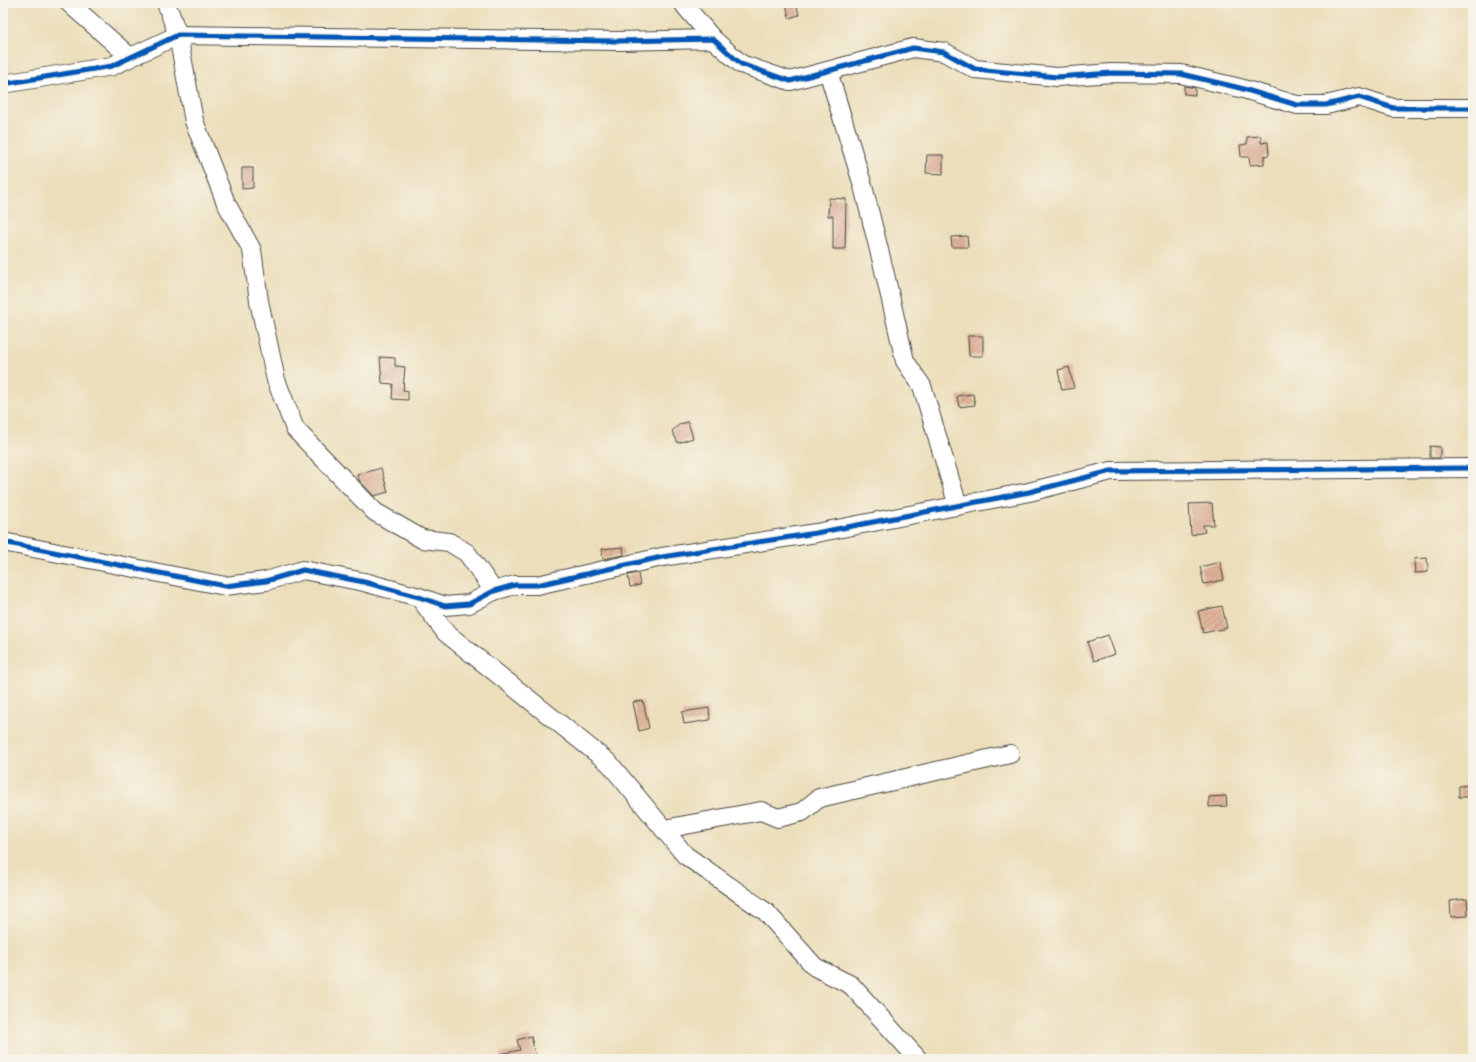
<svg xmlns="http://www.w3.org/2000/svg" width="1476" height="1062" font-family="'Patrick Hand',sans-serif">
	<style>
		.building { fill: url(#building-hatch) }
		.lines { fill: none; stroke-linecap: round; stroke-linejoin: round }
		.minor-casing { stroke: #484640; stroke-width: 20 }
		.minor { stroke: #fff; stroke-width: 18 }
		.cycleway-casing { stroke: #f7f3e8; stroke-width: 8 }
		.cycleway { stroke: #0057b8; stroke-width: 5 }
	</style>
	<defs>
		<pattern id="building-hatch" width="6" height="6" patternUnits="userSpaceOnUse"><rect width="6" height="6" fill="#dfb399"/><path d="M-1 1l2-2M0 6l6-6M5 7l2-2" fill="none" stroke="#b5927d"/></pattern>
	</defs>
	<rect width="100%" height="100%" fill="#f7f3e8"/>
	<filter id="ink" filterUnits="userSpaceOnUse"><feTurbulence type="fractalNoise" baseFrequency=".025" numOctaves="2"/><feDisplacementMap in="SourceGraphic" scale="8" xChannelSelector="R" yChannelSelector="G"/><feConvolveMatrix kernelMatrix="1 2 1 2 8 2 1 2 1" color-interpolation-filters="sRGB"/></filter>
	<filter id="wash" filterUnits="userSpaceOnUse"><feTurbulence type="fractalNoise" baseFrequency=".012" numOctaves="4" result="noise"/><feDisplacementMap in="SourceGraphic" scale="16" xChannelSelector="R" yChannelSelector="G"/><feGaussianBlur stdDeviation="0.9" result="paint"/><feColorMatrix in="noise" values="0 0 0 0 0 0 0 0 0 0 0 0 0 0 0 0 0 1.4 0 .05"/><feComposite in="paint" operator="in"/></filter>
	<g filter="url(#wash)">
		<rect width="100%" height="100%" fill="#ecdeba"/>
		<g id="blocks">
			<!-- building -->
			<g class="building">
				<polygon points="786,3 796,3 799,15 789,18"/>
				<polygon points="1184,86 1195,88 1195,95 1184,94"/>
				<polygon points="1261,136 1261,143 1268,142 1269,155 1264,156 1264,164 1250,165 1249,157 1241,157 1240,145 1247,144 1247,137"/>
				<polygon points="927,155 943,155 943,174 926,173"/>
				<polygon points="242,168 253,168 253,188 242,189"/>
				<polygon points="829,198 846,199 845,249 833,249 833,216 828,216"/>
				<polygon points="967,236 968,247 952,247 951,237"/>
				<polygon points="968,336 983,336 983,356 969,356"/>
				<polygon points="380,357 395,358 395,366 405,367 403,390 408,391 408,400 392,399 393,384 382,383"/>
				<polygon points="1069,367 1074,388 1062,390 1058,370"/>
				<polygon points="973,394 975,405 959,407 957,396"/>
				<polygon points="688,422 693,438 678,443 672,431 680,424"/>
				<polygon points="1430,446 1440,447 1440,458 1430,458"/>
				<polygon points="381,468 388,492 374,496 359,480 357,475"/>
				<polygon points="1212,503 1214,525 1203,525 1205,532 1191,535 1189,504"/>
				<polygon points="623,547 624,555 603,559 602,549"/>
				<polygon points="1427,558 1428,572 1415,573 1414,559"/>
				<polygon points="1220,562 1224,580 1204,584 1200,567"/>
				<polygon points="638,573 640,585 630,587 628,575"/>
				<polygon points="1222,606 1227,628 1203,633 1198,611"/>
				<polygon points="1108,635 1115,654 1094,661 1087,642"/>
				<polygon points="643,701 649,728 639,731 633,702"/>
				<polygon points="709,708 710,720 684,724 682,712"/>
				<polygon points="1472,785 1473,797 1459,797 1459,786"/>
				<polygon points="1226,796 1227,806 1209,807 1209,797"/>
				<polygon points="1467,899 1468,916 1451,917 1450,901"/>
				<polygon points="531,1036 536,1059 500,1059 500,1054 520,1050 517,1040"/>
			</g>
		</g>
	</g>
	<g filter="url(#ink)">
		<use href="#blocks" fill-opacity="0" stroke="#484640" stroke-width="1"/>
		<g class="lines">
			<defs>
				<g id="minor">
					<polyline points="69,3 130,57"/>
					<polyline points="166,3 178,35 194,121 226,203 252,250 259,301 276,380 295,429 375,512 422,539 449,542 467,553 494,591"/>
					<polyline points="684,3 685,6 713,39"/>
					<polyline points="828,71 863,186 884,270 905,361 922,386 958,506"/>
					<polyline points="3,84 112,66 178,35 617,41 713,39 741,64 790,81 913,48 944,52 975,69 1057,77 1112,73 1181,74 1240,88 1297,105 1326,105 1359,97 1393,108 1473,108"/>
					<polyline points="3,542 225,586 266,581 303,570 364,582 419,597 445,606 469,604 494,591 515,585 537,585 662,557 816,533 1029,492 1111,471 1473,468"/>
					<polyline points="419,597 446,633 609,763 685,855 766,912 815,967 851,985 918,1059"/>
					<polyline points="664,829 761,811 778,818 802,812 819,798 1010,754"/>
				</g>
			</defs>
			<!-- minor casing -->
			<use href="#minor" class="minor-casing"/>
			<!-- minor -->
			<use href="#minor" class="minor"/>
			<defs>
				<g id="cycleway">
					<polyline points="3,84 112,66 178,35 617,41 713,39 741,64 790,81 913,48 944,52 975,69 1057,77 1112,73 1181,74 1240,88 1297,105 1326,105 1359,97 1393,108 1473,108"/>
					<polyline points="3,542 225,586 266,581 303,570 364,582 419,597 445,606 469,604 494,591 515,585 537,585 662,557 816,533 1029,492 1111,471 1473,468"/>
				</g>
			</defs>
			<!-- cycleway casing -->
			<use href="#cycleway" class="cycleway-casing"/>
			<!-- cycleway -->
			<use href="#cycleway" class="cycleway"/>
		</g>
	</g>
	<!-- margin -->
	<rect width="1476" height="1062" fill="none" stroke="#f7f3e8" stroke-width="16"/>
</svg>
